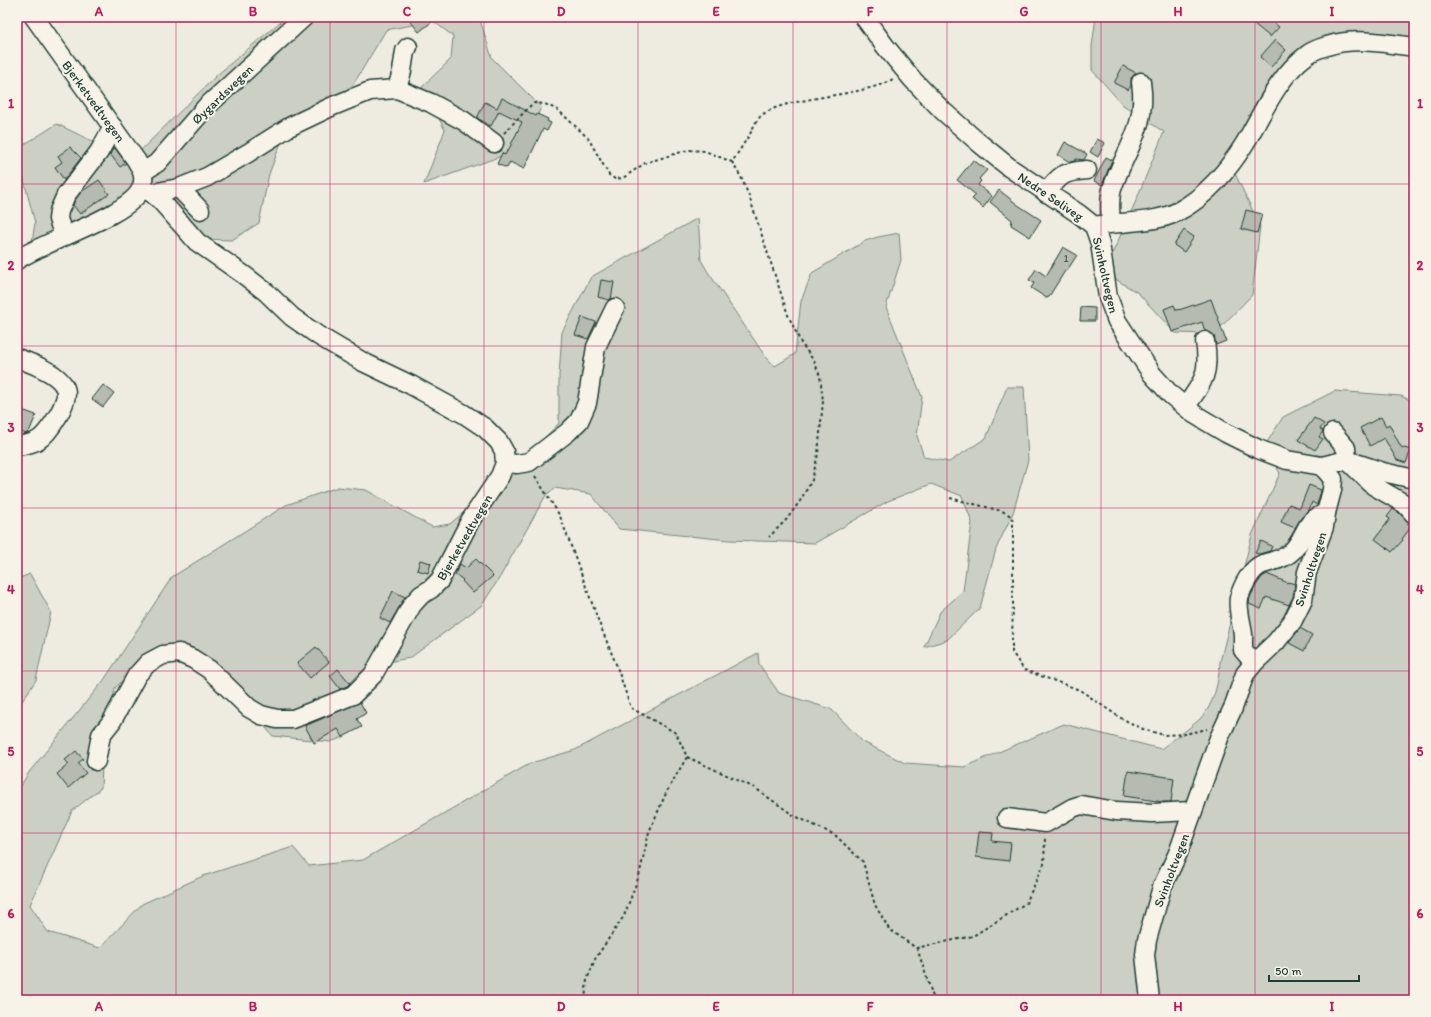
<svg xmlns="http://www.w3.org/2000/svg" width="1431" height="1017" font-family="Itim,sans-serif">
	<style>
		.green { fill: #cccfc4; stroke: #76867c }
		.building { fill: #b5bbb0; stroke: #1f3d34 }
		.lines { fill: none; stroke-linecap: round; stroke-linejoin: round }
		.minor-casing { stroke: #1f3d34; stroke-width: 21 }
		.path { stroke: #1f3d34; stroke-width: 2; stroke-dasharray: 3 3; stroke-linecap: butt }
		.minor { stroke: #f7f3e8; stroke-width: 18 }
		.grid { fill: none; stroke: #c2185b; stroke-width: 1; stroke-opacity: 0.55 }
		.labels { text-anchor: middle; stroke-width: 4; stroke-linejoin: round; paint-order: stroke }
		.number-label { font-size: 11px; fill: #445c53 }
		.street-label { font-size: 13px; fill: #1f3d34; stroke: #f7f3e8 }
		.neatline { fill: none; stroke: #c2185b; stroke-width: 1.5 }
		.grid-label { font-size: 13px; text-anchor: middle; font-weight: bold; fill: #c2185b }
	</style>
	<rect width="100%" height="100%" fill="#eeece1"/>
	<filter id="ink" filterUnits="userSpaceOnUse"><feTurbulence type="fractalNoise" baseFrequency=".025" numOctaves="2"/><feDisplacementMap in="SourceGraphic" scale="8" xChannelSelector="R" yChannelSelector="G"/><feConvolveMatrix kernelMatrix="1 2 1 2 8 2 1 2 1" color-interpolation-filters="sRGB"/></filter>
	<g filter="url(#ink)">
		<!-- green -->
		<g class="green">
			<polygon points="286,17 483,17 481,23 492,58 541,107 533,128 507,154 424,184 445,130 422,87 451,59 453,36 433,21 386,30 353,85 285,132 269,174 259,223 232,240 200,239 139,193 32,242 35,223 17,154 17,149 57,124 131,160 217,75"/>
			<polygon points="1096,17 1414,17 1414,50 1323,42 1229,161 1260,226 1252,295 1214,334 1175,333 1138,293 1104,272 1135,203 1164,132 1123,105 1092,70 1092,46"/>
			<path d="M698,218L701,260L708,272L765,356L775,366L795,354L801,301L812,273L865,241L878,237L899,233L901,260L886,307L922,397L917,436L924,457L949,462L986,438L1007,387H1024L1028,460L1013,513L996,549L980,608L947,640L924,647L940,612L963,591L972,522L962,496L931,484L888,501L815,543L729,540L619,529L591,494L555,488L546,495L500,577L482,605L410,658L376,664L357,683L344,737L330,742L273,736L237,695L181,650L151,654L115,688L103,744L101,788L72,811L30,905L48,932L100,948L142,904L203,876L293,847L309,866L363,860L531,763L575,750L758,653L759,664L779,693L831,709L863,742L905,763L964,767L1064,724L1161,749C1173,739 1188,730 1200,719C1214,705 1219,681 1220,662L1252,535L1280,473L1264,447L1283,417L1335,391L1401,396L1414,402V1000H17V791L30,771L104,680L172,577L286,505L338,487L366,490L432,527L450,524L519,465L559,423V376L562,332L591,277Z"/>
			<polygon points="30,574 51,612 36,680 17,709 17,579"/>
		</g>
		<!-- building -->
		<g class="building">
			<polygon points="407,17 438,17 419,32"/>
			<polygon points="1258,17 1267,17 1279,27 1270,37 1253,23"/>
			<polygon points="1275,40 1286,50 1271,67 1260,57"/>
			<polygon points="1123,66 1136,73 1131,78 1131,86 1128,90 1114,83"/>
			<polygon points="502,98 536,116 537,114 548,119 547,121 551,123 547,131 543,129 524,169 510,162 507,168 497,164 502,153 505,155 507,151 508,151 522,122 499,111 491,126 477,118 485,102 497,108"/>
			<polygon points="1097,139 1105,143 1098,157 1090,152"/>
			<polygon points="1065,142 1087,154 1084,160 1076,159 1075,161 1070,162 1058,155"/>
			<polygon points="70,147 81,158 64,180 55,167 62,162 58,156"/>
			<polygon points="114,147 126,163 120,167 110,154"/>
			<polygon points="1106,157 1112,160 1102,185 1094,181"/>
			<polygon points="973,160 987,170 979,179 981,181 978,185 992,196 983,208 972,199 976,195 957,180"/>
			<polygon points="99,180 109,194 80,214 73,205 75,200 81,192"/>
			<polygon points="999,190 1018,205 1041,220 1030,237 1011,225 1012,220 990,202"/>
			<polygon points="1246,210 1262,214 1257,233 1241,229"/>
			<polygon points="1184,230 1194,237 1184,252 1174,245"/>
			<polygon points="1063,247 1077,255 1068,269 1065,271 1048,298 1045,297 1031,288 1034,283 1029,280 1036,269 1046,276"/>
			<polygon points="601,280 614,282 611,299 609,300 598,297"/>
			<polygon points="1211,299 1226,341 1216,345 1214,335 1209,332 1205,331 1202,322 1172,332 1164,309 1174,305 1176,310 1182,309"/>
			<polygon points="1081,307 1095,308 1095,321 1080,321"/>
			<polygon points="582,317 596,322 588,339 575,335"/>
			<polygon points="103,385 114,393 103,407 92,399"/>
			<polygon points="22,410 36,415 30,430 26,434 17,430 17,422"/>
			<polygon points="1381,417 1386,426 1389,424 1401,447 1411,450 1406,463 1397,460 1384,438 1370,446 1360,428"/>
			<polygon points="1314,418 1324,424 1320,429 1323,431 1319,437 1323,439 1315,450 1298,440"/>
			<polygon points="1309,485 1321,490 1317,505 1312,502 1309,510 1301,518 1295,528 1281,522 1289,504 1300,508"/>
			<polygon points="1393,509 1398,512 1409,523 1407,524 1411,527 1402,539 1403,540 1392,552 1375,539 1390,519 1387,517"/>
			<polygon points="1261,541 1272,546 1270,551 1259,554 1255,553"/>
			<polygon points="476,559 493,576 473,593 462,581 463,580 455,574 460,564 466,568"/>
			<polygon points="420,560 431,563 428,573 417,570"/>
			<polygon points="1267,574 1288,583 1288,582 1295,584 1293,597 1289,605 1266,597 1261,609 1249,604 1250,597 1257,584 1262,577"/>
			<polygon points="393,591 405,597 390,623 380,618"/>
			<polygon points="1300,628 1312,635 1304,651 1289,643"/>
			<polygon points="316,647 329,662 310,678 297,663"/>
			<polygon points="338,669 350,683 347,686 340,689 330,676"/>
			<polygon points="360,702 366,713 357,719 362,727 343,737 338,729 314,743 305,726"/>
			<polygon points="76,751 83,759 78,763 86,773 68,788 57,774 69,764 65,760"/>
			<polygon points="1128,771 1174,778 1171,802 1163,802 1124,796"/>
			<polygon points="979,832 993,833 992,841 1011,843 1009,861 976,857"/>
		</g>
		<g class="lines">
			<defs>
				<g id="minor">
					<polyline points="864,17 885,46 913,80 943,111 978,142 1010,168 1079,214 1094,226 1100,243 1108,297 1117,321 1152,374 1171,395 1194,414 1226,433 1258,449 1287,460 1322,466 1333,479 1332,490 1326,513 1324,527 1307,572 1303,600 1292,622 1276,642 1254,663 1245,674 1233,708 1219,738 1178,853 1162,887 1147,940 1145,955 1150,1000"/>
					<polyline points="397,89 402,71 405,51 408,47"/>
					<polyline points="143,172 157,163 206,107 304,17"/>
					<polyline points="179,188 200,210"/>
					<polyline points="152,193 179,188 207,177 248,153 289,127 333,106 370,91 397,89 431,103 464,121 494,143"/>
					<path d="M1046,193C1061,174 1063,172 1087,170"/>
					<path d="M1111,223C1110,212 1109,199 1112,189C1125,149 1148,128 1141,82"/>
					<path d="M1094,226C1121,221 1153,224 1177,212C1205,198 1229,169 1245,143C1263,113 1278,76 1307,55C1312,51 1320,48 1327,46C1354,37 1386,43 1414,47"/>
					<polyline points="64,236 58,219 59,211 66,195 99,152 113,127"/>
					<path d="M17,260C44,241 129,216 141,189C146,178 142,170 136,160L34,17"/>
					<path d="M17,358C31,363 59,373 65,388C71,401 48,434 38,440C32,444 24,445 17,446"/>
					<path d="M1186,406C1204,381 1210,373 1205,341"/>
					<polyline points="1333,433 1346,448 1347,460 1383,472 1414,479"/>
					<polyline points="505,463 517,464 529,462 568,432 579,421 587,403 596,347 615,308"/>
					<polyline points="1322,466 1347,460 1374,486 1405,504 1414,514"/>
					<path d="M1254,663L1243,650C1243,645 1243,640 1243,635C1242,623 1237,610 1239,598C1242,587 1251,568 1263,564C1275,560 1286,559 1295,548C1308,532 1303,522 1326,513"/>
					<polyline points="96,761 101,735 112,721 137,675 148,663 163,655 179,653 193,659 210,670 249,708 261,715 277,719 293,719 353,695 373,675 412,605 421,595 431,589 440,580 470,521 500,476 505,463 504,451 499,442 485,428 464,414 411,385 363,362 319,336 292,317 266,292 244,275 197,242 161,201 152,193 142,188"/>
					<polyline points="1007,818 1046,823 1072,808 1081,805 1116,811 1152,813 1192,811"/>
				</g>
			</defs>
			<!-- minor casing -->
			<use href="#minor" class="minor-casing"/>
			<!-- path -->
			<g class="path">
				<path d="M504,133L533,103L545,104L558,110L588,138L609,175L615,179L623,178L645,163L688,150L705,151L732,162C738,153 744,143 750,134C753,129 755,122 759,118C777,96 862,98 893,79"/>
				<polyline points="732,162 741,177 749,196 788,315 801,343 814,361 820,376 823,401 818,454 812,480 800,501 787,519 769,537"/>
				<polyline points="535,476 560,516 600,625 616,664 631,708 676,733 687,757 667,791 649,832 639,876 624,916 595,959 587,980 585,1000"/>
				<polyline points="950,498 1002,511 1011,516 1013,521 1013,604 1012,639 1012,652 1024,670 1080,690 1119,717 1143,729 1164,735 1185,734 1207,729"/>
				<polyline points="687,757 755,788 793,815 835,835 863,862 875,905 889,929 916,948 973,936 1026,903 1044,864 1045,838"/>
				<polyline points="1414,781 1413,789 1414,794"/>
				<polyline points="917,948 934,1000"/>
			</g>
			<!-- minor -->
			<use href="#minor" class="minor"/>
		</g>
	</g>
	<!-- grid -->
	<path class="grid" d="M176,17V1000M330,17V1000M484,17V1000M638,17V1000M793,17V1000M947,17V1000M1101,17V1000M1255,17V1000M17,184H1414M17,346H1414M17,508H1414M17,671H1414M17,833H1414"/>
	<g class="labels">
		<!-- number labels -->
		<g class="number-label">
			<text x="1066" y="262">1</text>
		</g>
		<!-- street labels -->
		<g class="street-label">
			<text transform="translate(222 94) rotate(-44)" y="5">Øygardsvegen</text>
			<text transform="translate(94 101) rotate(54)" y="5">Bjerketvedtvegen</text>
			<text transform="translate(1051 196) rotate(34)" y="5">Nedre Søliveg</text>
			<text transform="translate(1106 275) rotate(77)" y="5">Svinholtvegen</text>
			<text transform="translate(464 537) rotate(-60)" y="5">Bjerketvedtvegen</text>
			<text transform="translate(1310 569) rotate(-72)" y="5">Svinholtvegen</text>
			<text transform="translate(1171 870) rotate(-69)" y="5">Svinholtvegen</text>
		</g>
	</g>
	<!-- margin -->
	<rect width="1431" height="1017" fill="none" stroke="#f7f3e8" stroke-width="44"/>
	<!-- scale -->
	<path d="M1269 975v6h90v-6" fill="none" stroke="#1f3d34" stroke-width="2"/>
	<text x="1275" y="975" font-size="12" fill="#1f3d34" stroke="#f7f3e8" stroke-width="3" paint-order="stroke">50 m</text>
	<rect x="22" y="22" width="1387" height="973" class="neatline"/>
	<g class="grid-label">
		<text x="99" y="16">A</text>
		<text x="253" y="16">B</text>
		<text x="407" y="16">C</text>
		<text x="561" y="16">D</text>
		<text x="716" y="16">E</text>
		<text x="870" y="16">F</text>
		<text x="1024" y="16">G</text>
		<text x="1178" y="16">H</text>
		<text x="1332" y="16">I</text>
		<text x="11" y="108">1</text>
		<text x="1420" y="108">1</text>
		<text x="11" y="270">2</text>
		<text x="1420" y="270">2</text>
		<text x="11" y="432">3</text>
		<text x="1420" y="432">3</text>
		<text x="11" y="594">4</text>
		<text x="1420" y="594">4</text>
		<text x="11" y="756">5</text>
		<text x="1420" y="756">5</text>
		<text x="11" y="918">6</text>
		<text x="1420" y="918">6</text>
		<text x="99" y="1011">A</text>
		<text x="253" y="1011">B</text>
		<text x="407" y="1011">C</text>
		<text x="561" y="1011">D</text>
		<text x="716" y="1011">E</text>
		<text x="870" y="1011">F</text>
		<text x="1024" y="1011">G</text>
		<text x="1178" y="1011">H</text>
		<text x="1332" y="1011">I</text>
	</g>
</svg>
